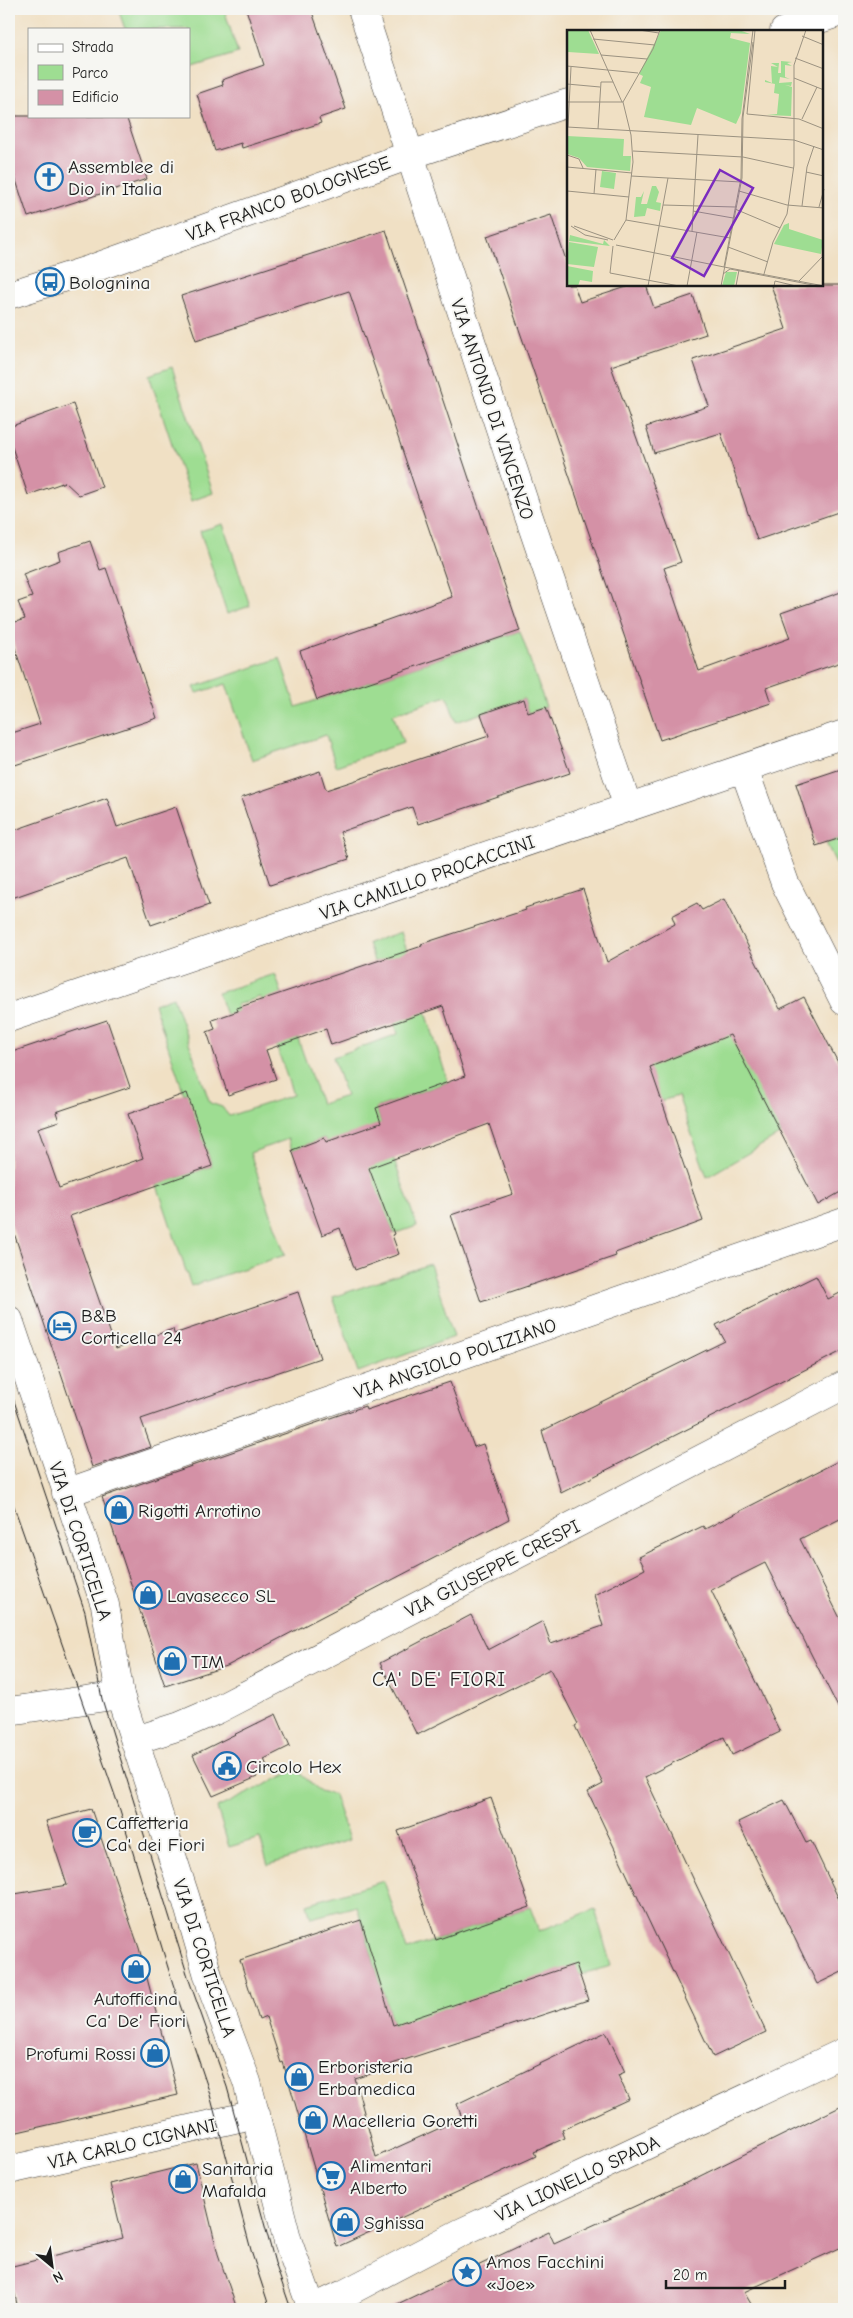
<svg xmlns="http://www.w3.org/2000/svg" width="853" height="2318" font-family="'Comic Neue',sans-serif">
	<style>
		.green { fill: #9edd92; stroke: #5d7c57 }
		.building { fill: #d491a6 }
		.lines { fill: none; stroke-linecap: round; stroke-linejoin: round }
		.street-casing { stroke: #3c3935; stroke-width: 29 }
		.secondary-casing { stroke: #3c3935; stroke-width: 29 }
		.street { stroke: #fff; stroke-width: 28 }
		.secondary { stroke: #fff; stroke-width: 28 }
		.tram { stroke: #1c1c1c; stroke-width: 1 }
		.labels { text-anchor: middle; stroke-width: 4; stroke-linejoin: round; paint-order: stroke }
		.poi-label { font-size: 19px; fill: #1c1c1c; stroke: #f6f6f2; text-anchor: start }
		.street-label { font-size: 19px; fill: #1c1c1c; stroke: #f6f6f2 }
		.neighbourhood-label { font-size: 20px; letter-spacing: 1px; fill: #1c1c1c; stroke: #f6f6f2 }
		.inset-road { fill: none; stroke: #9b9281; stroke-width: 1 }
		.view { fill: #7b2cbf; fill-opacity: 0.15; stroke: #7b2cbf; stroke-width: 2.5 }
		.inset-edge { fill: none; stroke: #1c1c1c; stroke-width: 2.5 }
	</style>
	<rect width="100%" height="100%" fill="#f6f6f2"/>
	<filter id="ink" filterUnits="userSpaceOnUse"><feTurbulence type="fractalNoise" baseFrequency=".02" numOctaves="2"/><feDisplacementMap in="SourceGraphic" scale="10" xChannelSelector="R" yChannelSelector="G"/><feConvolveMatrix kernelMatrix="1 2 1 2 8 2 1 2 1" color-interpolation-filters="sRGB"/></filter>
	<filter id="wash" filterUnits="userSpaceOnUse"><feTurbulence type="fractalNoise" baseFrequency=".0096" numOctaves="4" result="noise"/><feDisplacementMap in="SourceGraphic" scale="20" xChannelSelector="R" yChannelSelector="G"/><feGaussianBlur stdDeviation="1.12" result="paint"/><feColorMatrix in="noise" values="0 0 0 0 0 0 0 0 0 0 0 0 0 0 0 0 0 1.4 0 .05"/><feComposite in="paint" operator="in"/></filter>
	<g filter="url(#wash)">
		<rect width="100%" height="100%" fill="#f0e0c4"/>
		<!-- green -->
		<g class="green">
			<polygon points="118,9 224,9 238,53 189,68 189,29 125,29"/>
			<polygon points="172,367 213,493 191,501 149,375"/>
			<polygon points="223,524 250,606 227,614 200,531"/>
			<polygon points="520,631 546,707 528,713 524,699 456,722 447,696 393,714 403,743 336,766 326,735 252,760 226,684 197,693 194,687 280,658 296,707"/>
			<polygon points="844,837 844,862 837,865 826,843"/>
			<polygon points="401,932 448,1082 376,1108 417,1226 394,1234 382,1204 324,1138 292,1150 288,1139 250,1153 285,1255 191,1286 157,1185 212,1166 186,1093 184,1094 154,1004 173,997 210,1103 222,1107 229,1116 293,1095 260,997 236,1005 238,1011 226,1015 218,993 275,974 321,1104 346,1096 333,1057 398,1034 368,943"/>
			<polygon points="735,1032 781,1134 707,1177 678,1096 639,1107 627,1072 661,1063"/>
			<polygon points="430,1264 454,1337 358,1372 333,1297"/>
			<polygon points="296,1770 320,1791 334,1795 349,1840 268,1865 260,1838 229,1847 217,1808"/>
			<polygon points="384,1881 407,1950 530,1907 539,1931 595,1909 611,1966 393,2025 357,1906 311,1918 307,1904"/>
		</g>
		<g id="blocks">
			<!-- building -->
			<g class="building">
				<polygon points="246,9 311,9 346,109 319,118 321,123 242,148 241,143 215,151 197,94 223,85 222,80 264,65"/>
				<polygon points="9,116 126,116 147,179 28,217 9,159"/>
				<polygon points="551,215 568,266 568,285 574,285 580,302 633,285 646,285 654,308 693,295 706,334 611,366 681,562 664,568 699,671 790,638 781,613 844,591 844,661 766,688 771,703 660,740 487,236"/>
				<polygon points="386,230 520,631 317,700 300,651 452,597 414,485 349,291 196,340 181,296"/>
				<polygon points="771,285 844,285 844,510 757,540 721,433 654,453 646,427 709,406 693,360 786,329"/>
				<polygon points="73,404 102,487 79,495 65,482 28,495 9,438 9,427"/>
				<polygon points="90,541 100,570 106,568 157,718 9,767 9,734 40,724 9,630 9,624 25,619 18,602 32,597 23,574 60,560 58,552"/>
				<polygon points="524,699 528,713 546,707 570,773 418,824 412,807 340,832 349,859 270,885 241,798 320,771 326,790 489,736 481,714"/>
				<polygon points="844,768 844,837 816,846 796,784"/>
				<polygon points="107,798 117,827 176,807 209,905 151,925 128,858 9,899 9,832"/>
				<polygon points="583,889 607,962 675,924 672,916 697,903 702,910 724,899 780,1009 804,997 844,1074 844,1190 818,1205 730,1035 650,1067 703,1221 615,1253 616,1256 481,1302 451,1215 513,1194 489,1124 369,1168 394,1234 392,1235 399,1254 355,1270 340,1228 322,1235 292,1150 324,1138 326,1142 381,1123 376,1108 465,1076 443,1006 331,1045 326,1029 266,1050 276,1079 228,1095 207,1032 215,1029 212,1020 238,1011 237,1008 422,946 421,944 526,910 525,908"/>
				<polygon points="107,1020 130,1087 56,1112 59,1121 38,1128 59,1188 143,1158 128,1114 187,1093 212,1166 70,1216 116,1349 173,1329 174,1334 298,1292 320,1358 141,1419 151,1447 92,1467 9,1218 9,1053"/>
				<polygon points="816,1276 828,1299 844,1291 844,1350 561,1493 542,1431 725,1341 716,1325"/>
				<polygon points="450,1382 474,1447 483,1444 509,1519 227,1666 165,1686 102,1497 365,1406 366,1410"/>
				<polygon points="844,1458 844,1517 800,1539 844,1626 844,1719 765,1563 711,1590 780,1732 732,1755 724,1737 645,1777 766,2032 713,2057 588,1792 603,1784 575,1726 578,1724 550,1669 417,1735 380,1663 471,1615 488,1650 543,1621 551,1644 603,1626 594,1595 645,1569 639,1557 703,1526 705,1529"/>
				<polygon points="276,1714 290,1746 264,1759 267,1766 254,1772 257,1777 213,1796 193,1755"/>
				<polygon points="491,1798 530,1907 436,1940 398,1831"/>
				<polygon points="784,1800 806,1843 811,1841 844,1910 844,1971 817,1984 738,1822"/>
				<polygon points="91,1809 139,1948 178,2095 9,2134 9,1895 67,1885 46,1821"/>
				<polygon points="361,1920 393,2025 576,1964 588,2000 386,2066 386,2069 355,2079 376,2157 462,2118 457,2104 606,2032 625,2072 618,2075 629,2099 562,2130 565,2138 534,2152 536,2156 337,2247 283,2062 281,2063 266,2017 259,2020 240,1960"/>
				<polygon points="844,2105 844,2246 744,2292 754,2309 387,2309 549,2232 554,2243 688,2182"/>
				<polygon points="196,2163 218,2254 237,2309 18,2309 9,2267 123,2238 110,2184"/>
			</g>
		</g>
	</g>
	<g filter="url(#ink)">
		<use href="#blocks" fill-opacity="0" stroke="#3c3935" stroke-width="1"/>
		<g class="lines">
			<defs>
				<g id="street">
					<polyline points="362,9 529,517 628,807"/>
					<polyline points="744,769 785,883 844,1001"/>
					<polyline points="9,1018 844,734"/>
					<polyline points="66,1493 844,1222"/>
					<polyline points="9,1711 120,1695"/>
					<polyline points="136,1740 180,1726 217,1710 844,1385"/>
					<polyline points="9,2170 256,2114"/>
					<polyline points="312,2309 344,2294 460,2233 844,2052"/>
				</g>
				<g id="secondary">
					<polyline points="784,31 844,11"/>
					<polyline points="9,295 91,269 410,155 568,103"/>
					<polyline points="9,1320 105,1605 120,1695 186,1899 211,1986 247,2082 288,2242 312,2309"/>
				</g>
			</defs>
			<!-- street casing -->
			<use href="#street" class="street-casing"/>
			<!-- secondary casing -->
			<use href="#secondary" class="secondary-casing"/>
			<!-- street -->
			<use href="#street" class="street"/>
			<!-- secondary -->
			<use href="#secondary" class="secondary"/>
			<!-- tram -->
			<g class="tram">
				<polyline points="9,1386 85,1612 102,1699 189,1980 227,2087 275,2263 291,2309"/>
				<polyline points="9,1492 120,1810 173,1984 209,2091 252,2254 270,2309"/>
			</g>
		</g>
	</g>
	<!-- icons -->
	<defs>
		<symbol id="church-ring" viewBox="-11 -11 22 22"><circle r="9.5" fill="#f6f6f2" stroke="#1f6fb2" stroke-width="1.5"/><path d="M-1.2-6h2.4v3.5h3.3v2.4h-3.3V6h-2.4V-.1h-3.3v-2.4h3.3Z" fill="#1f6fb2"/></symbol>
		<symbol id="bus-ring" viewBox="-11 -11 22 22"><circle r="9.5" fill="#f6f6f2" stroke="#1f6fb2" stroke-width="1.5"/><path d="M-5-6H5V4H4V6H2V4H-2V6H-4V4H-5ZM-3.5-4V0h7V-4ZM-3.5 1.2v1.5H-2V1.2ZM2 1.2v1.5H3.5V1.2Z" fill="#1f6fb2"/></symbol>
		<symbol id="hotel-ring" viewBox="-11 -11 22 22"><circle r="9.5" fill="#f6f6f2" stroke="#1f6fb2" stroke-width="1.5"/><path d="M-6-4.5h1.5V1H6V5H4.5V3h-9V5H-6ZM-4 0a1.8 1.8 0 1 1 3.6 0ZM.5 0V-2.5h3Q6-2.5 6 0Z" fill="#1f6fb2"/></symbol>
		<symbol id="shop-ring" viewBox="-11 -11 22 22"><circle r="9.5" fill="#f6f6f2" stroke="#1f6fb2" stroke-width="1.5"/><path d="M-5-2.5h2.3a2.7 3.5 0 0 1 5.4 0H5L5.5 6h-11ZM-1.5-2.5h3a1.5 2.3 0 0 0-3 0Z" fill="#1f6fb2"/></symbol>
		<symbol id="civic-ring" viewBox="-11 -11 22 22"><circle r="9.5" fill="#f6f6f2" stroke="#1f6fb2" stroke-width="1.5"/><path d="M-.6-6.5H3V-4.5H.6V-3L4-1V1h2V6H-6V1h2V-1L-.6-3ZM-1.2 2.5V6h2.4V2.5Z" fill="#1f6fb2"/></symbol>
		<symbol id="cafe-ring" viewBox="-11 -11 22 22"><circle r="9.5" fill="#f6f6f2" stroke="#1f6fb2" stroke-width="1.5"/><path d="M-5.5-4.5H6V0H3Q3 3.5 0 3.5H-2.5Q-5.5 3.5-5.5 0ZM3-3.2v2h1.7v-2ZM-6 4.5H4V6H-6Z" fill="#1f6fb2"/></symbol>
		<symbol id="supermarket-ring" viewBox="-11 -11 22 22"><circle r="9.5" fill="#f6f6f2" stroke="#1f6fb2" stroke-width="1.5"/><path d="M-6-5.5h2.5l.6 2H6L4.5 2H-2.5L-4.4-4H-6ZM-1.5 3.2a1.3 1.3 0 1 0 .1 0ZM3 3.2a1.3 1.3 0 1 0 .1 0Z" fill="#1f6fb2"/></symbol>
		<symbol id="sight-ring" viewBox="-11 -11 22 22"><circle r="9.5" fill="#f6f6f2" stroke="#1f6fb2" stroke-width="1.5"/><path d="M0-6L1.8-2.2L6-1.7L2.9 1.2L3.7 5.4L0 3.3L-3.7 5.4L-2.9 1.2L-6-1.7L-1.8-2.2Z" fill="#1f6fb2"/></symbol>
	</defs>
	<g fill-rule="evenodd">
		<use href="#church-ring" x="33" y="161" width="32" height="32"/>
		<use href="#bus-ring" x="34" y="266" width="32" height="32"/>
		<use href="#hotel-ring" x="46" y="1310" width="32" height="32"/>
		<use href="#shop-ring" x="103" y="1494" width="32" height="32"/>
		<use href="#shop-ring" x="132" y="1579" width="32" height="32"/>
		<use href="#shop-ring" x="156" y="1645" width="32" height="32"/>
		<use href="#civic-ring" x="211" y="1750" width="32" height="32"/>
		<use href="#cafe-ring" x="71" y="1817" width="32" height="32"/>
		<use href="#shop-ring" x="120" y="1953" width="32" height="32"/>
		<use href="#shop-ring" x="139" y="2037" width="32" height="32"/>
		<use href="#shop-ring" x="283" y="2061" width="32" height="32"/>
		<use href="#shop-ring" x="297" y="2104" width="32" height="32"/>
		<use href="#supermarket-ring" x="315" y="2160" width="32" height="32"/>
		<use href="#shop-ring" x="167" y="2163" width="32" height="32"/>
		<use href="#shop-ring" x="329" y="2206" width="32" height="32"/>
		<use href="#sight-ring" x="451" y="2256" width="32" height="32"/>
	</g>
	<g class="labels">
		<!-- poi labels -->
		<g class="poi-label">
			<text x="68" y="173">Assemblee di<tspan x="68" dy="22">Dio in Italia</tspan></text>
			<text x="69" y="289">Bolognina</text>
			<text x="81" y="1322">B&amp;B<tspan x="81" dy="22">Corticella 24</tspan></text>
			<text x="138" y="1517">Rigotti Arrotino</text>
			<text x="167" y="1602">Lavasecco SL</text>
			<text x="191" y="1668">TIM</text>
			<text x="246" y="1773">Circolo Hex</text>
			<text x="106" y="1829">Caffetteria<tspan x="106" dy="22">Ca' dei Fiori</tspan></text>
			<text x="136" y="2005" text-anchor="middle">Autofficina<tspan x="136" dy="22">Ca' De' Fiori</tspan></text>
			<text x="136" y="2060" text-anchor="end">Profumi Rossi</text>
			<text x="318" y="2073">Erboristeria<tspan x="318" dy="22">Erbamedica</tspan></text>
			<text x="332" y="2127">Macelleria Goretti</text>
			<text x="350" y="2172">Alimentari<tspan x="350" dy="22">Alberto</tspan></text>
			<text x="202" y="2175">Sanitaria<tspan x="202" dy="22">Mafalda</tspan></text>
			<text x="364" y="2229">Sghissa</text>
			<text x="486" y="2268">Amos Facchini<tspan x="486" dy="22">«Joe»</tspan></text>
		</g>
		<!-- street labels -->
		<g class="street-label">
			<text transform="translate(288 198) rotate(-20)" y="7">VIA FRANCO BOLOGNESE</text>
			<text transform="translate(493 409) rotate(72)" y="7">VIA ANTONIO DI VINCENZO</text>
			<text transform="translate(427 877) rotate(-19)" y="7">VIA CAMILLO PROCACCINI</text>
			<text transform="translate(455 1358) rotate(-19)" y="7">VIA ANGIOLO POLIZIANO</text>
			<text transform="translate(81 1541) rotate(72)" y="7">VIA DI CORTICELLA</text>
			<text transform="translate(492 1568) rotate(-27)" y="7">VIA GIUSEPPE CRESPI</text>
			<text transform="translate(205 1958) rotate(72)" y="7">VIA DI CORTICELLA</text>
			<text transform="translate(132 2143) rotate(-13)" y="7">VIA CARLO CIGNANI</text>
			<text transform="translate(577 2178) rotate(-25)" y="7">VIA LIONELLO SPADA</text>
		</g>
		<!-- neighbourhood labels -->
		<g class="neighbourhood-label">
			<text x="439" y="1686">CA' DE' FIORI</text>
		</g>
	</g>
	<!-- overview -->
	<g transform="translate(567 30)">
		<rect width="256" height="256" fill="#f0e0c4"/>
		<path d="M0,0H21L32,24L1,22L0,35ZM94,0H172L183,4L164,3L163,8L183,13L174,83L169,94L130,78L124,95L77,87L84,57L73,53L76,46L72,44ZM214,31L225,32L220,33L225,36L218,35V47L223,49L213,47L212,53L225,52L224,56L218,55L225,57L224,86L200,85L210,84L212,64L207,63L208,54L198,52V50L205,53L204,36L211,37L204,33H212L211,43H214ZM0,106L57,109L56,126H64L63,141L20,137L12,128L0,124ZM35,141L49,143L47,159L33,157ZM85,156H89L92,162L89,172L94,173L93,181L80,178L78,186L67,187L69,167H74L77,161L74,174H80ZM222,193V199L256,210L254,224L207,214L217,195ZM3,205L36,214L37,210L43,216L2,211ZM2,212L31,217L27,237L0,234ZM0,236L26,241L25,252L13,250L11,256H0ZM159,242H170L167,256H155Z" fill="#9edd92"/>
		<path class="inset-road" d="M23,0L55,72M72,0L92,3M186,0L175,89L174,148L157,237L257,256M235,6L257,15M26,9L88,15M34,25L80,29M228,28L257,39M0,36L71,43M227,48L257,60M0,54L33,57M0,72H56M56,72L86,19L93,0M180,84L232,89L257,99M180,84L188,0M235,89L250,57M0,97L227,110L257,120M1,97L4,37M31,99L34,52H46M66,121L176,127L226,138M0,125L12,129L16,138M0,137L65,143M239,142L257,146M64,146L174,152M0,161L62,167M172,161L220,175L257,178M27,164L29,139M96,175L168,177M235,176L240,137L247,116M252,177L257,159M168,179L213,198M126,181L166,188M59,190L163,208M4,196L18,205L41,210M7,196L46,210M125,201L131,105M47,210L59,190L66,132L64,105L56,72M49,215L157,237M46,216L43,243L112,256M161,217L201,232M156,244L163,239L251,256M197,244L206,212L220,184L227,135V35L239,0M232,251L257,225M81,256L101,148M120,256L130,202M154,256L175,148L176,87L186,12M169,256L172,240M207,256L208,251L229,256"/>
		<path class="view" d="M153,140L186,158L137,246L105,228Z"/>
		<rect width="256" height="256" class="inset-edge"/>
	</g>
	<!-- margin -->
	<rect width="853" height="2318" fill="none" stroke="#f6f6f2" stroke-width="30"/>
	<!-- legend -->
	<rect x="28" y="28" width="162" height="90" fill="#f6f6f2" stroke="#9f9f9c"/>
	<rect x="38" y="44" width="25" height="8" fill="#ffffff" stroke="#9f9f9c"/>
	<text x="72" y="52" font-size="15" fill="#1c1c1c">Strada</text>
	<rect x="38" y="65" width="25" height="15" fill="#9edd92" stroke="#9f9f9c"/>
	<text x="72" y="78" font-size="15" fill="#1c1c1c">Parco</text>
	<rect x="38" y="90" width="25" height="15" fill="#d491a6" stroke="#9f9f9c"/>
	<text x="72" y="102" font-size="15" fill="#1c1c1c">Edificio</text>
	<!-- north arrow -->
	<g transform="translate(52 2266) rotate(151)" stroke="#f6f6f2" stroke-width="4" paint-order="stroke">
	<path d="M0-4L9 19L0 12L-9 19Z" fill="#1c1c1c"/>
	<text y="-8" font-size="14" font-weight="bold" text-anchor="middle" fill="#1c1c1c">N</text>
	</g>
	<!-- scale -->
	<path d="M666 2280v8h119v-8" fill="none" stroke="#1c1c1c" stroke-width="2.5"/>
	<text x="673" y="2280" font-size="15" fill="#1c1c1c" stroke="#f6f6f2" stroke-width="4" paint-order="stroke">20 m</text>
</svg>
